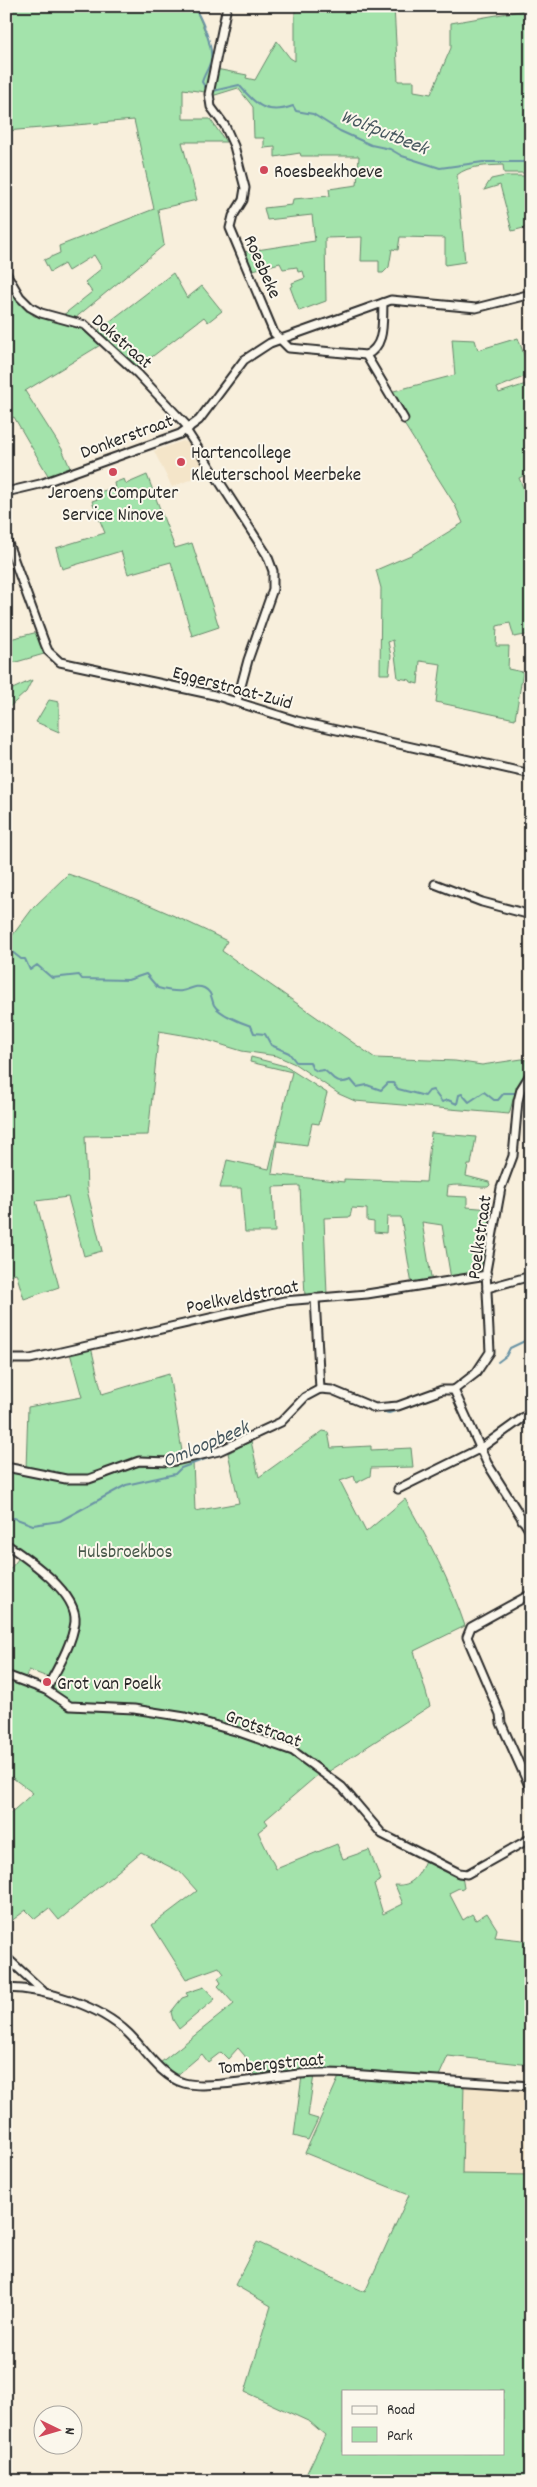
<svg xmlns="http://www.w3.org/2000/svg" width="537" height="2487" font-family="Dekko,sans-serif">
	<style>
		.built { fill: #f4e5c9 }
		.green { fill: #a3e3ab; stroke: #67876b; fill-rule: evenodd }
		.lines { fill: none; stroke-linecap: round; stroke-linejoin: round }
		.stream { stroke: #6b94a5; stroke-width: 2 }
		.minor-casing { stroke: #2b2b2b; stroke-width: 11 }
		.minor { stroke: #fbf7ec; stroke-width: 7 }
		.poi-dot { fill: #d1495b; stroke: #fbf7ec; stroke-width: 2 }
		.labels { text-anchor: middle; stroke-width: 4; stroke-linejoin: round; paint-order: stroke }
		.poi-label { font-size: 19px; fill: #2b2b2b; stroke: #fbf7ec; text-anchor: start }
		.street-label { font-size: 19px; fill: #2b2b2b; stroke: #fbf7ec }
		.park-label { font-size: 19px; fill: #49594b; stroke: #fbf7ec }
		.water-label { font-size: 20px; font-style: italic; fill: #46575e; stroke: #fbf7ec }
	</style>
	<rect width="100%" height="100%" fill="#f8efdc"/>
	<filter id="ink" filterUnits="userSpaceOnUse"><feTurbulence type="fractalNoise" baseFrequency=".02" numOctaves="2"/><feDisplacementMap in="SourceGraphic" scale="10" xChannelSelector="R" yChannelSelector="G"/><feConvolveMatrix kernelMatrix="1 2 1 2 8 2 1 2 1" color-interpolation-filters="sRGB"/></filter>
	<g filter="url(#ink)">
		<!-- built -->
		<g class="built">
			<polygon points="183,441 189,443 209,472 172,487 154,451"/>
			<polygon points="464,2084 531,2089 531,2175 462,2175"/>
		</g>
		<!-- green -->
		<g class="green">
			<polygon points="6,6 194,6 208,38 213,59 205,92 183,89 183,119 210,119 226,142 182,142 197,200 158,209 164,245 74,319 62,316 92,292 85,282 102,268 94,255 68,271 64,264 50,272 44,260 60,253 59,246 154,209 134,120 6,131"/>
			<path d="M295,6H394L398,81H414V91L431,94L451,48V23L531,9V173H504L503,165C487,166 469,165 457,175L465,262L445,265V238L400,237L398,250L392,249L389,267L383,273H379V261H361L362,237L325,238L326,301L299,311L290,287L293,286L292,283L305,278L303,271L298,272L297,267L283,269L280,263L253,270L244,252L315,241L312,215L267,220L264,208L292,205L293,199L330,196L329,189L357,185L359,156H301L300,153L275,157V147L264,148V138H254L253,107L238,88L212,96L216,69L247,75L246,78L255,80L277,41L290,58L295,61Z"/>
			<polygon points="505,176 531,176 531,226 512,231 500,185 484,190 491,179"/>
			<polygon points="173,273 187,298 202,286 222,311 208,322 204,317 136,369 96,332"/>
			<polygon points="6,281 18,302 34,316 77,325 102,344 25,391 62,449 71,470 49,477 14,417 6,421"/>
			<polygon points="518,338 531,374 497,388 499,393 529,383 531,389 531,472 519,478 531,506 531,634 514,637 510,623 497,626 496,646 509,646 508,669 523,672 515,719 436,702 441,664 420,661 418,684 411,682 410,680 398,678 393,640 388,642 391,656 389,674 380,674 381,588 376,570 411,555 463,523 455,505 404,424 406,420 390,392 455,375 452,339 475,340 478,350"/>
			<polygon points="147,475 175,548 192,543 219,627 192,636 171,562 128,574 121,551 62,569 56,548 105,533 92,501 101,498 98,492 115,488 114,483 124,479 126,484"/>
			<polygon points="38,632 44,654 6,665 6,640"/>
			<polygon points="32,680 26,692 6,710 6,692"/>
			<polygon points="49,700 59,702 59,732 36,722"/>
			<path d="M68,874C122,892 175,915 227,941L222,951L375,1058L455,1061L482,1065L522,1059L531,1061V1067L515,1093L509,1114L355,1101L339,1094L295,1064L277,1056L242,1051L200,1038L159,1031L148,1135L85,1136L87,1190L102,1251L84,1256L68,1197L36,1201L59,1287L24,1299L16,1273L6,1276V944L33,908Z"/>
			<path d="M251,1057L285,1066L327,1093L319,1124L312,1123L307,1145L277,1141L272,1174L344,1182V1179L426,1182L431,1133L476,1137L471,1165H468L466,1176L489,1182L490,1185L488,1187C474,1188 462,1183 448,1186L447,1196L467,1197V1207L491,1209L486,1262L481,1272L451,1279L442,1225L422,1222L432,1283L412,1285L401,1217H387L386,1233L374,1232V1222L367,1221V1209L352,1208L350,1217L324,1218L327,1295L305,1297L300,1186L273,1187L275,1232H245L241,1188H220L227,1160L269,1169L292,1072L250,1062Z"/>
			<polygon points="91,1347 102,1394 169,1374 183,1457 166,1460 150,1459 92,1477 68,1477 26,1469 28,1407 82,1397 70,1353"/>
			<path d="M323,1431L328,1432L331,1448L371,1446V1450L411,1448L413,1467L371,1468L370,1476L356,1483L354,1476L340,1481L366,1532L405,1499C429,1541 450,1581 465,1626L414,1651L430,1706L328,1772L298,1750L270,1739L191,1716L72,1704L55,1692L53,1688L54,1682L73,1637L74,1603L62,1585L6,1542V1470L85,1482L107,1478L129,1467L162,1466L193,1461L195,1511L239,1503L228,1453L251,1441L259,1477Z"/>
			<path d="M19,1558C36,1571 67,1590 72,1613C76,1630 58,1662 50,1678L29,1670L24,1680L6,1672V1574Z"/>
			<path d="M6,1677L44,1691L65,1706L129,1711L183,1720L244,1737L293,1754L320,1773L265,1820L268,1824L258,1832L276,1869L337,1844L343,1859L369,1850L381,1880L374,1884L383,1914L403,1904L395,1885C413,1887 420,1874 425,1860L462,1876L464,1888L461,1890L459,1888L449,1893L463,1920L472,1914L476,1920L487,1913L497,1929L495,1937L531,1941V2065L448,2056L439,2076L320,2069L254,2076L253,2066L248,2065L245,2056L238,2048L228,2059L221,2052L208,2062L202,2054L175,2077L160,2063L234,2004L218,1986L221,1983L218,1978L224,1974L219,1967L186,1979L152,1925L197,1891L180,1872L141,1852L59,1920L49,1908L35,1919L26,1910L6,1925V1817L33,1793L6,1773Z"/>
			<polygon points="204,1987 215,1999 179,2029 173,2020 171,2012 182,1998 188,1996 186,1993"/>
			<polygon points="314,2075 308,2116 318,2119 308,2140 294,2136 302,2076"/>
			<path d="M339,2077L464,2084L462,2174L531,2175V2481H303L325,2435L310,2422L245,2392L271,2306L235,2285L257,2242L365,2292L409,2195L305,2153ZM343,2391H503V2453H343Z"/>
		</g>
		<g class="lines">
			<!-- stream -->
			<g class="stream">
				<path d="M193,6C201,16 213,46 211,59C210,67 204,74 202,82L207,90"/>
				<path d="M213,91L239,85C255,104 266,116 293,106L296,111L313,114L340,131L371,145L390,149L402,156L440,168L483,162H524L531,160"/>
				<path d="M6,970L11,951L21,959H25L30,970L37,965L52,978L79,975L82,979L128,980L146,974L158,988C166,990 174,992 182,991C190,990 195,984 204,988C212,992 211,998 214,1005C219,1014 242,1023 251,1026L254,1033L265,1034L271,1045L289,1053L296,1062H310L312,1068L317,1071L324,1070C336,1079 335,1086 351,1080L357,1087L367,1085L381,1090L388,1083H393L398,1089L425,1096L429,1091L433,1090L442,1102L448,1100L457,1104L459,1095L462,1094L469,1102L484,1092L494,1100H498L504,1093H516"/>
				<polyline points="498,1362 506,1356 510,1348 531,1338"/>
				<polyline points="379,1411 389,1413 408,1407"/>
				<polyline points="226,1452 242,1444"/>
				<polyline points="6,1519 14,1518 33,1525 60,1521 126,1485 175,1474 181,1468 219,1454"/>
			</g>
			<defs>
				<g id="minor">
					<path d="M227,6L209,94L211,107L225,126L234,146L245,188L243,200L233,216L230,228L274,333L289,348L366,355C386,346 382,321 383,303"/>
					<polyline points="6,273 20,297 30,307 41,313 85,325 138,374 189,428"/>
					<polyline points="366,355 404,419"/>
					<polyline points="186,430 267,555 273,571 273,589 248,660 237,701"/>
					<polyline points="6,492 40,484 180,434 199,420 244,360 270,343 391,300 476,308 531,294"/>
					<polyline points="6,538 45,644 48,651 60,662 214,695 297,721 531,774"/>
					<polyline points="435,884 482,902 531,915"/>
					<polyline points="487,1288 531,1276"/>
					<polyline points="315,1298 320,1389"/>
					<polyline points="6,1359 30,1359 284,1301 367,1294 487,1275"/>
					<polyline points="454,1390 476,1373 490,1352 486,1271 501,1188 513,1156 518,1101 521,1089 531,1073"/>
					<polyline points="454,1390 487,1463 531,1533"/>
					<polyline points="6,1467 66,1479 89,1479 139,1461 171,1462 219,1451 281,1422 305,1397 320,1389 332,1390 375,1408 398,1406 442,1390 454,1390"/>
					<polyline points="398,1489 481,1448 531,1412"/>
					<polyline points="522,1520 531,1513"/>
					<path d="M6,1544C28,1559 78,1593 75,1622C72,1645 57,1669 46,1690"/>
					<polyline points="531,1594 471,1627 467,1637 500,1714 501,1723 531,1790"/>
					<polyline points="6,1675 46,1690 70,1706 134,1709 185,1717 239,1732 293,1751 342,1787 382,1834 459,1873 467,1874 531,1838"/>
					<polyline points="6,1957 43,1991"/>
					<path d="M6,1988C46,1989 99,2005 128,2033C144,2048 161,2077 184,2083C210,2090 271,2076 300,2074C331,2071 361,2075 391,2077C438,2080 484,2083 531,2086"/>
				</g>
			</defs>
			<!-- minor casing -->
			<use href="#minor" class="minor-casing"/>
			<!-- minor -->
			<use href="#minor" class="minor"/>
		</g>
	</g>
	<!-- markers -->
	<g class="poi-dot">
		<circle cx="264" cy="170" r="5"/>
		<circle cx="181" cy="462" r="5"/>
		<circle cx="113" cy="472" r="5"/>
		<circle cx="47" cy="1682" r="5"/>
	</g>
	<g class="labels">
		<!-- poi labels -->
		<g class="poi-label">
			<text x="274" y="177">Roesbeekhoeve</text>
			<text x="191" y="458">Hartencollege<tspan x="191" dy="22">Kleuterschool Meerbeke</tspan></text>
			<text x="113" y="498" text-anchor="middle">Jeroens Computer<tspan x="113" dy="22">Service Ninove</tspan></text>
			<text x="57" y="1689">Grot van Poelk</text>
		</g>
		<!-- street labels -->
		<g class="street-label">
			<text transform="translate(264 266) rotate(66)" y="7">Roesbeke</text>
			<text transform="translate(123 340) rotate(41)" y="7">Dokstraat</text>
			<text transform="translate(126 435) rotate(-20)" y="7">Donkerstraat</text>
			<text transform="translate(233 686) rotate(15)" y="7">Eggerstraat-Zuid</text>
			<text transform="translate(478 1237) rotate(-82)" y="7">Poelkstraat</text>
			<text transform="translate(242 1295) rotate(-11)" y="7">Poelkveldstraat</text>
			<text transform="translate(264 1727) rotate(20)" y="7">Grotstraat</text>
			<text transform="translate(271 2062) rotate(-5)" y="7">Tombergstraat</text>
		</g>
		<!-- park labels -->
		<g class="park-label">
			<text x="125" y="1557">Hulsbroekbos</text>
		</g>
		<!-- water labels -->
		<g class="water-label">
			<text transform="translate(385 131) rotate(22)" y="7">Wolfputbeek</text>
			<text transform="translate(205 1443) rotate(-23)" y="7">Omloopbeek</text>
		</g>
	</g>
	<!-- margin -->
	<rect width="537" height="2487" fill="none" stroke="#fbf7ec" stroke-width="25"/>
	<rect x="12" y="12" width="512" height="2462" fill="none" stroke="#2b2b2b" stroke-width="2" filter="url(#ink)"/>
	<!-- legend -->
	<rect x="342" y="2390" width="162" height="65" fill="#fbf7ec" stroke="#a8a59f"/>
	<rect x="352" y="2406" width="25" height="8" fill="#fbf7ec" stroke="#a8a59f"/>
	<text x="387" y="2414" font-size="15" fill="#2b2b2b">Road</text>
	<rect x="352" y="2427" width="25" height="15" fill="#a3e3ab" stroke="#a8a59f"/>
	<text x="387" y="2440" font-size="15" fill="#2b2b2b">Park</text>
	<!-- north arrow -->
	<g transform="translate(58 2430) rotate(95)"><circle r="24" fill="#fbf7ec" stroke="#a8a59f"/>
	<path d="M0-4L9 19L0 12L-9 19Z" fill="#d1495b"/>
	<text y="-8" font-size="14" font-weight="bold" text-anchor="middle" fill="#2b2b2b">N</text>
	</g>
</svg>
